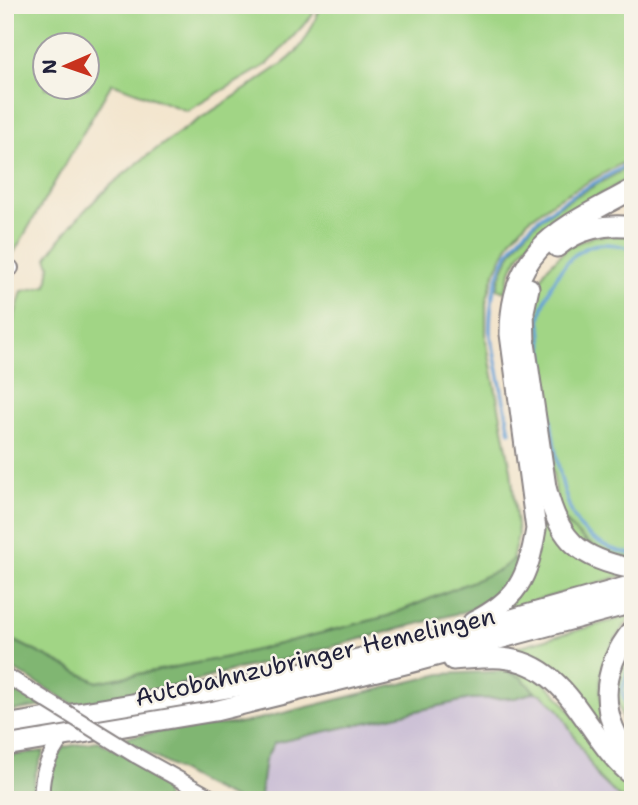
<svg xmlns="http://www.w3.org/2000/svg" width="638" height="805" font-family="'Shantell Sans',sans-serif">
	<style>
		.industrial { fill: #cbbfd5 }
		.green { fill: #a1d585; stroke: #627c60; stroke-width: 2; fill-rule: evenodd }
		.forest { fill: #80b672; stroke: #516c56; stroke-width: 2 }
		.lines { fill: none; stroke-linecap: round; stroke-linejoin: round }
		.stream { stroke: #64a0d5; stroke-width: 3.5 }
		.minor-casing { stroke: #8a8484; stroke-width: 18 }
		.highway-casing { stroke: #8a8484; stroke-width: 23 }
		.minor { stroke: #fff; stroke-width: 14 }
		.highway { stroke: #fff; stroke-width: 19 }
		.minor-bridge-casing { stroke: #8a8484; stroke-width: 18; stroke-linecap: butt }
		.minor-bridge { stroke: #fff; stroke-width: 14 }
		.labels { text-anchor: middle; stroke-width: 5; stroke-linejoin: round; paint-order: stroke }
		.street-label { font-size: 24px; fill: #22223b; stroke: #f7f3e8 }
	</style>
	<rect width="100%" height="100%" fill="#f7f3e8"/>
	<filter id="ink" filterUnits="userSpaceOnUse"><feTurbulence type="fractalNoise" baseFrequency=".0143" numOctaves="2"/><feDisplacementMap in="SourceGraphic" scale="14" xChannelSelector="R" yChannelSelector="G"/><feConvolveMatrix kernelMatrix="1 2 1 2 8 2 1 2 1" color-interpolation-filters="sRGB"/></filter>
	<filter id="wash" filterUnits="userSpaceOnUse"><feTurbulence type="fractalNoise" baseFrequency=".00686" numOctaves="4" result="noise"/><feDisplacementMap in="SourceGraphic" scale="28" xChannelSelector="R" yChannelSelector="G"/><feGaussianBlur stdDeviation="1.57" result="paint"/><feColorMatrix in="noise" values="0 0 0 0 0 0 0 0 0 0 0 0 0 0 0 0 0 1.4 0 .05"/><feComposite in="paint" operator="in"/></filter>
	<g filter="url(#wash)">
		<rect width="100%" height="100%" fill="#f3e5cd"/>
		<!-- industrial -->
		<polygon class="industrial" points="535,692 544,695 559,710 598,777 624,800 268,800 260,796 265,760 274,743 470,699 515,698"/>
		<!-- green -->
		<g class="green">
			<path d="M16,5H315L312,16L268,64L187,111L112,83L8,263H5V32ZM46,46H88V88H46Z"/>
			<path d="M321,5H633V153L624,162L554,201L527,221L512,238L495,271L486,302V339L511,470L518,535L512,560L501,570L388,616L228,657L97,682L5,636V349L22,291L47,286L50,265L47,258C79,208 125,171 173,137C204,115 236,97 266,75C275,69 285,63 292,56C306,43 314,23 321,5Z"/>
			<path d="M633,161V175C592,204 543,213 516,261C510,270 508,282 505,292L497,289C514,219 568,202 625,169Z"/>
			<path d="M633,235V559C598,554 573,538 558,507L533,345L534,296L545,270L569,246L594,236Z"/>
			<polygon points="538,497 622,576 506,609"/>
			<path d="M633,615C600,656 593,678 607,730L604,732C578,689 560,663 510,649Z"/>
			<polygon points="633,638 633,740 625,730 614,687"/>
			<path d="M505,671C512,671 520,670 527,673C559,685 576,722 595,749C606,764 618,777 633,788V800L619,797L598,777L559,710L544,695L535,692L521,677Z"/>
		</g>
		<!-- forest -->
		<g class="forest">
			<polygon points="519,559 515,573 498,593 470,610 282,660 237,669 185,684 74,705 5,664 5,636 97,682 228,657 388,616 500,570 512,560"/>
			<polygon points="505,671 521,677 535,692 515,698 470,699 274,743 265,760 260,795 268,800 237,800 205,785 128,742 126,737 182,728 243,723 441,674"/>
			<polygon points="5,682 44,706 5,712"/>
			<path d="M98,741C119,753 168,772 166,800H46L51,768L64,747Z"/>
			<polygon points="44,751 35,775 33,798 5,800 5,756"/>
		</g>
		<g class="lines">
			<!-- stream -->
			<g class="stream">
				<path d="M633,249C621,246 606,242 594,245C564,253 546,291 540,318C545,364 553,496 581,528C593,542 615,552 633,554"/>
				<path d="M510,432L490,331C489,233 549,209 623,167L633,158"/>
				<polyline points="633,652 622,691 633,730"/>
			</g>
		</g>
	</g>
	<g filter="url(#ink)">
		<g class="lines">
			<defs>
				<g id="minor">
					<polyline points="5,268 11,268"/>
					<polyline points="5,675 33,692"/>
					<polyline points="135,755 216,800"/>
					<path d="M42,800C40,775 48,757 62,738"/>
				</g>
				<g id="highway">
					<path d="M557,247C578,229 606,223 633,227"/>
					<path d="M529,288L524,311L525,343L546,487C559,541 579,558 633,569"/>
					<path d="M473,622C518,599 528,578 536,529L510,334C510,244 566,227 633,189"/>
					<path d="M633,629C600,669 597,718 633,758"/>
					<path d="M453,660C469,659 486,657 501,658C571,663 585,739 633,776"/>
					<polyline points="5,725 258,683 441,639 633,585"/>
					<polyline points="5,746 215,711 413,662 633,603"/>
				</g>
			</defs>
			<!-- minor casing -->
			<use href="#minor" class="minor-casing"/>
			<!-- highway casing -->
			<use href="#highway" class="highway-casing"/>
			<!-- minor -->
			<use href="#minor" class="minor"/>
			<!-- highway -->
			<use href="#highway" class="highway"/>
			<defs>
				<polyline id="minor-bridge" points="33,692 135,755"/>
			</defs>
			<!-- minor-bridge casing -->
			<use href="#minor-bridge" class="minor-bridge-casing"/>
			<!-- minor-bridge -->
			<use href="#minor-bridge" class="minor-bridge"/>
		</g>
	</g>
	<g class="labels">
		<!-- street labels -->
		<g class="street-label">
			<text transform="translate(315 657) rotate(-13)" y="8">Autobahnzubringer Hemelingen</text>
		</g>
	</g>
	<!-- margin -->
	<rect width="638" height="805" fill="none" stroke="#f7f3e8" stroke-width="28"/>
	<!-- north arrow -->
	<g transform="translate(66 66) rotate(268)"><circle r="33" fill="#f7f3e8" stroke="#a29fa3" stroke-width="2"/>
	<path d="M0-5L12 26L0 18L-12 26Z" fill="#c8321e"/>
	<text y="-10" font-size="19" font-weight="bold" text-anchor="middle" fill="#22223b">N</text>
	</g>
</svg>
